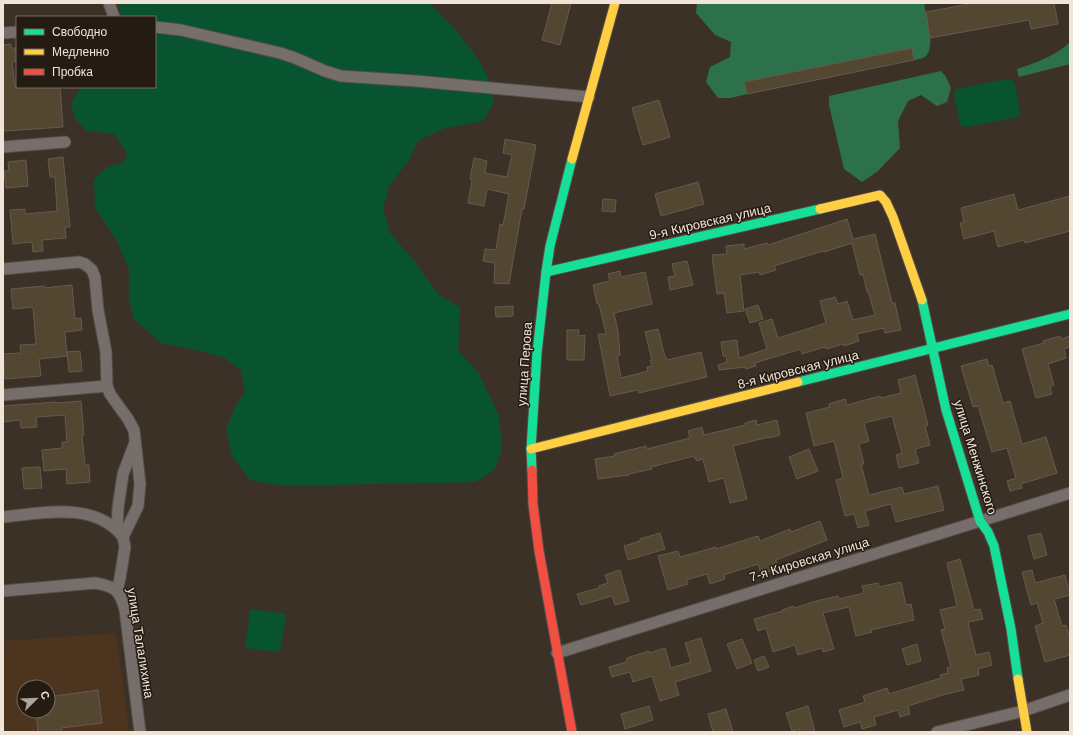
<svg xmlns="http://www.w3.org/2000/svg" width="1073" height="735" font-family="Arial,sans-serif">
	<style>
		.built { fill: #4c341e; fill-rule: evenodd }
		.green { fill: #085431 }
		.forest { fill: #2d714a }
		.building { fill: #534732; stroke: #635b51 }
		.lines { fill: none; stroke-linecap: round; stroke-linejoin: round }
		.street-casing { stroke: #574d45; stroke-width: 13 }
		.fast-casing { stroke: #574d45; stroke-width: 11 }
		.slow-casing { stroke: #574d45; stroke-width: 11 }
		.jam-casing { stroke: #574d45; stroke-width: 11 }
		.street { stroke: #756e6a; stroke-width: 11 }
		.fast { stroke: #16e098; stroke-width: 9 }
		.slow { stroke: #ffcf43; stroke-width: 9 }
		.jam { stroke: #f24e42; stroke-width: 9 }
		.labels { text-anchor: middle; stroke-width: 3; stroke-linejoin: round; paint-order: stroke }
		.street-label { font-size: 13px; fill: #f0e3d7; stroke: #241b13 }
	</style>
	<rect width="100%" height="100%" fill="#3c3127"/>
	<!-- built -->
	<path class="built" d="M116,633L129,732H3V641ZM24,687H48V711H24Z"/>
	<!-- green -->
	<g class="green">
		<polygon points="118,3 429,3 453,27 474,53 488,77 494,102 483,121 446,128 419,140 409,160 389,186 383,209 390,233 412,258 438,294 460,307 458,351 478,372 499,415 502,449 495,469 476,482 284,486 250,480 232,456 226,429 235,407 245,392 241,370 225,358 201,351 161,343 134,319 129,300 129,270 117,241 95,208 94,180 105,168 124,162 127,153 114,134 87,131 76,120 71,104 81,87 155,87 155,17 122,17"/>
		<polygon points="1008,79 1012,80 1015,84 1020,111 1020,113 1018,117 966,127 964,127 960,124 954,95 954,93 957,89"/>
		<polygon points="250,609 286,614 280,652 245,648"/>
	</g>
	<!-- forest -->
	<g class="forest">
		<path d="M697,3H924C926,15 936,46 926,56C923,59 918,59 914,60L911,48L745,82L747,94L731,98H718L706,82L710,67L730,57L731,42L715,35L696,13Z"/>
		<path d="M1070,42V64L1019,77L1017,69C1035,63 1056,56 1070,42Z"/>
		<polygon points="941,71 946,77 951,88 947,102 937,106 921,95 908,101 898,121 900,148 878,171 862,182 844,169 829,105 829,96"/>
	</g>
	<!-- building -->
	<g class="building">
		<polygon points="552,3 571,3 560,45 542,40"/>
		<polygon points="974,3 1054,3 1058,24 1031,29 1029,20 930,38 926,12"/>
		<polygon points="11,44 11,48 16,48 17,61 12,62 15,87 60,87 63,127 4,131 3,124 3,45"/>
		<polygon points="912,48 914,60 747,94 744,82"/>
		<polygon points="659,100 670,137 643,145 632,108"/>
		<polygon points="505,139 536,145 524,209 522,209 509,284 494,283 495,263 483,261 485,249 496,250 500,224 503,225 509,194 487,189 484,206 468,203 472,180 470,179 474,158 487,161 485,173 507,177 512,155 503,153"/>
		<polygon points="63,157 70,227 65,227 66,238 42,240 43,251 33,252 32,242 13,244 10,210 25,209 25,214 57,211 55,177 50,177 48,159"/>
		<polygon points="26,160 28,186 6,188 4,171 9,171 8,162"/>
		<polygon points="698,182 704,204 661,216 655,194"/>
		<polygon points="1014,194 1018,210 1070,196 1070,231 1025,243 1024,240 998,247 994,231 964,239 960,223 964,222 961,208"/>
		<polygon points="603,199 616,200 615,212 602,211"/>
		<polygon points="847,219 853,239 875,234 892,303 895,303 901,330 885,333 884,328 857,334 859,341 844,346 843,344 826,349 825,347 802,354 801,349 755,363 756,366 746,369 745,367 719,370 718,365 727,362 726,356 723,356 721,342 737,340 739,358 767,349 759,323 772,319 778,338 826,323 820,301 835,297 838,304 847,301 853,320 875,315 868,291 867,292 863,274 860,275 852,243 824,252 823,251 774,266 776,270 760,275 759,272 740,275 744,311 727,313 724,293 717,294 712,255 727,254 726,246 744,244 744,249 767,243 768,245"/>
		<polygon points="687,261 693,285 670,290 668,277 675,276 672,264"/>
		<polygon points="620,271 621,277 645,272 652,304 614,313 618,331 620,355 617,356 621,378 648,371 647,367 652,366 650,360 652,360 645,332 658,329 665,357 666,357 667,360 701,352 707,377 639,393 638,390 610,396 598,334 606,334 599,304 597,304 593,285 610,281 608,274"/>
		<polygon points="72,285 75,319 81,318 82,330 65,332 67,356 39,359 41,376 5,379 3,354 21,353 20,345 36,344 33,307 13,309 11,289 44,286 44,288"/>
		<polygon points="758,305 763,319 750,323 745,309"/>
		<polygon points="513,306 513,316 496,317 495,307"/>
		<polygon points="567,330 579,330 578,336 585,335 584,360 567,360"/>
		<polygon points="1060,336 1061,339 1070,336 1070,347 1064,349 1066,358 1048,364 1054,385 1050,387 1052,394 1036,398 1022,349 1044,343 1043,341"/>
		<polygon points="80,351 82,371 69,372 67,352"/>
		<polygon points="987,359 989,366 992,365 1003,403 1010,401 1022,444 1046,437 1057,473 1021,484 1022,488 1010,491 1007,481 1016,478 1007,448 992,452 978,406 973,407 961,366"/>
		<polygon points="915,375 928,425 925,426 930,445 915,449 919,463 899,468 896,455 902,453 892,416 864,423 869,441 859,444 864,464 861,464 869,495 902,487 904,494 938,486 944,510 896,522 891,504 865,511 869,525 858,528 854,514 845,516 836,480 843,478 834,441 814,446 806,413 830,407 829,404 845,399 847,405 880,396 881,398 901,393 898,380"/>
		<polygon points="81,401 84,435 82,435 85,465 89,465 90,482 67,484 66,469 44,471 42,450 62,448 62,442 67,442 65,415 36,417 37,427 21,428 20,420 3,422 3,406 56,402 56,403"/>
		<polygon points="756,420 757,425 777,420 780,435 769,438 769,437 733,446 747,499 730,503 724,478 709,482 703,459 697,461 696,459 695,459 694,456 651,467 652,469 629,474 629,475 598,479 595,459 615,456 614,454 646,446 647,449 690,438 688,431 702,427 704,435 745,425 745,423"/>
		<polygon points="809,449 818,471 797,479 789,457"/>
		<polygon points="40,467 42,488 24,489 22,468"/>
		<polygon points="820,521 827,540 776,560 778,569 761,574 758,564 724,575 725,579 710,584 707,574 686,580 688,584 668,590 658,556 678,551 680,557 716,547 716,549 758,536 760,541 790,529 791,532"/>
		<polygon points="660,533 665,549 628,560 624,546 640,541 640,539"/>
		<polygon points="1041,533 1047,555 1034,559 1028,536"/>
		<polygon points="960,559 974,610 980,609 983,619 968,622 976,655 989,652 992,665 978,669 979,675 961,679 964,690 946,694 908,706 910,714 900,717 898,710 874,717 876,725 862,729 860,722 844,727 839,710 865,702 863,696 887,688 889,694 941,678 940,675 948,673 947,668 951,667 941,630 945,629 940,610 957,606 947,563"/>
		<polygon points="620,570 629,601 615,605 612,596 581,605 577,594 599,588 599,586 608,583 605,575"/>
		<polygon points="1032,570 1035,583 1065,575 1070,595 1054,599 1062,626 1066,625 1070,640 1070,655 1045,662 1035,626 1043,623 1037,603 1031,605 1022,572"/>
		<polygon points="901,582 906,605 911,604 914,620 871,630 872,632 856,636 849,607 823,613 834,649 823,652 822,648 798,655 795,645 773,652 766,628 758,631 754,619 783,611 782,610 793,606 794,608 820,600 838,596 839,599 864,593 862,586 878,583 879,587"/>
		<polygon points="701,638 711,671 675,682 679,695 660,701 652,676 633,682 630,672 612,677 609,667 626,662 627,658 649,651 649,653 665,648 671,668 691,662 685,643"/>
		<polygon points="742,639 752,663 737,669 727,644"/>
		<polygon points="917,644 921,661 907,665 902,649"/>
		<polygon points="764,656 769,667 758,671 754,660"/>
		<polygon points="98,690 102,723 61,728 62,732 38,732 36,711 48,711 48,697"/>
		<polygon points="649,706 653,720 625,729 621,714"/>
		<polygon points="808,706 815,732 800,732 799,729 792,731 786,713"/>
		<polygon points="726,709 733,732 713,732 708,714"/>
	</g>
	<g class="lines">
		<defs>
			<g id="street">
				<polyline points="109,3 114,17"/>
				<polyline points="155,27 181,30 280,53 295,58 325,71 341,76 416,81 589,97"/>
				<polyline points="3,33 17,32"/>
				<polyline points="3,147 65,142"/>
				<polyline points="3,269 79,262 85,264 92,270 95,278 98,310 106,352 107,386 110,394 128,419 134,430 140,484 138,506 123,537 125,547 120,578 117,591"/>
				<polyline points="3,395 107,386"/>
				<path d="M3,517C43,513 95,501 123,537"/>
				<polyline points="117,529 118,508 123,474 134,445"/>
				<path d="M3,591L95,583C114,586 120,590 125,610L140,732"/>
				<polyline points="557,653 1070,493"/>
				<polyline points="937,732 1023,711 1070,695"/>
			</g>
			<g id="fast">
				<polyline points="546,272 820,209"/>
				<polyline points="922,300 946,410 980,521 988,532 994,546 1011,629 1018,679"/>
				<polyline points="798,382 1070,314"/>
				<polyline points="532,470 531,449 537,353 546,272 550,246 572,159"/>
			</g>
			<g id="slow">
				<polyline points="572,159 615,3"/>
				<polyline points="820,209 880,195 886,202 893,217 922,300"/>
				<polyline points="531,449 798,382"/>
				<polyline points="1018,679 1027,732"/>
			</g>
			<polyline id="jam" points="532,470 533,504 539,551 572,732"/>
		</defs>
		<!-- street casing -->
		<use href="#street" class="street-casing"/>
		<!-- fast casing -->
		<use href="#fast" class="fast-casing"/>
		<!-- slow casing -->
		<use href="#slow" class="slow-casing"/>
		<!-- jam casing -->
		<use href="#jam" class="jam-casing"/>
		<!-- street -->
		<use href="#street" class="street"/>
		<!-- fast -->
		<use href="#fast" class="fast"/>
		<!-- slow -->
		<use href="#slow" class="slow"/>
		<!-- jam -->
		<use href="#jam" class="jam"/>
	</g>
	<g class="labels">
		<!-- street labels -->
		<g class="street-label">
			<text transform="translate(710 221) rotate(-13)" y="5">9-я Кировская улица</text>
			<text transform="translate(524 364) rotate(-86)" y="5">улица Перова</text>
			<text transform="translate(798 369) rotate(-14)" y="5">8-я Кировская улица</text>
			<text transform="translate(976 457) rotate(73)" y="5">улица Менжинского</text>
			<text transform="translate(809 559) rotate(-17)" y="5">7-я Кировская улица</text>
			<text transform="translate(141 643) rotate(81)" y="5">улица Талалихина</text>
		</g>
	</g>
	<!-- border -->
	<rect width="1073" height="735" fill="none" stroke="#f0e3d7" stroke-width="8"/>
	<!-- legend -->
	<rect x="16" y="16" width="140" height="72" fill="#241b13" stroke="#766b61"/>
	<rect x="24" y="29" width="20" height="6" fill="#16e098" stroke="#766b61"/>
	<text x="52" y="36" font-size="12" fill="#f0e3d7">Свободно</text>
	<rect x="24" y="49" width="20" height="6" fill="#ffcf43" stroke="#766b61"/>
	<text x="52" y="56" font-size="12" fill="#f0e3d7">Медленно</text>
	<rect x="24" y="69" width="20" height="6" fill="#f24e42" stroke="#766b61"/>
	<text x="52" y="76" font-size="12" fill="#f0e3d7">Пробка</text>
	<!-- north arrow -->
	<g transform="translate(36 699) rotate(67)"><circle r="19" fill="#241b13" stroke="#766b61"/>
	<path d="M0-3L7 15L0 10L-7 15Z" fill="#b1a599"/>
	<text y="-6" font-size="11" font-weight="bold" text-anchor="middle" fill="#f0e3d7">С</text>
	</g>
</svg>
